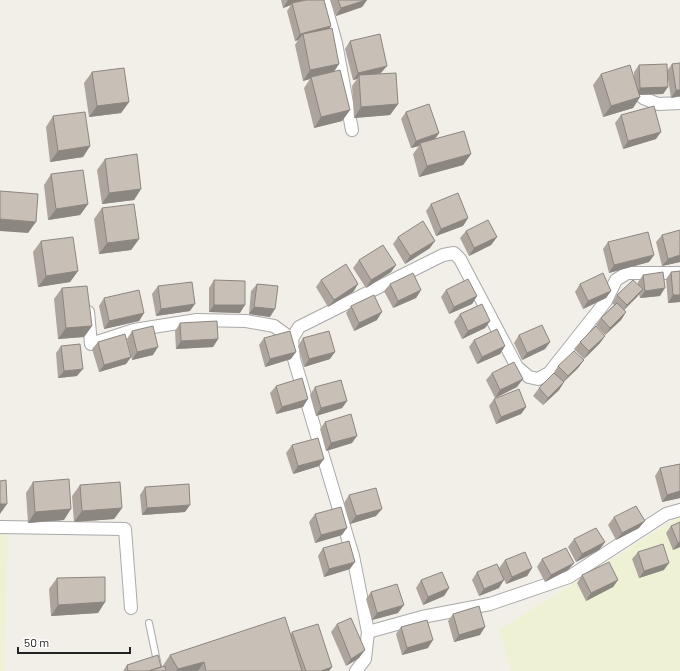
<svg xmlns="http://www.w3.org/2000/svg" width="680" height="671" font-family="Barlow,sans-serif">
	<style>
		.farmland { fill: #eff1d4 }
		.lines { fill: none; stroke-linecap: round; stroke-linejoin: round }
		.service-casing { stroke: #a9a9a9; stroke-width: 8 }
		.minor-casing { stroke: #a9a9a9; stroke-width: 14 }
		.service { stroke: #fff; stroke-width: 6 }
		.minor { stroke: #fff; stroke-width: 12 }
		.wall { fill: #aca49d }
		.shaded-wall { fill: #8c8680 }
		.building { fill: #c8bfb7; stroke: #8c8680 }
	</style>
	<rect width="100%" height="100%" fill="#f2efe9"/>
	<!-- farmland -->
	<g class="farmland">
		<polygon points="680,516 680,671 511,671 499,630"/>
		<polygon points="8,530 4,671 0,671 0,531"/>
	</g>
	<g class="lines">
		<defs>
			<polyline id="service" points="149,623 159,671"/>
			<g id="minor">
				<polyline points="324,0 336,43 352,130"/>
				<polyline points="643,98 658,104 680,103"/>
				<polyline points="88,312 91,344 134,330 197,320 246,321 274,326 292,339"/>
				<polyline points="0,527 125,529 131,608"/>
				<polyline points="368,632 422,617 490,604 569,577 666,514 680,510"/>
				<polyline points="356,671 365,659 368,632 353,556 294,359 292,339 299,327 443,255 454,253 460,259 517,367 529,377 538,379 549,373 606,301 616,280 627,273 680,273"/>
			</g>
		</defs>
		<!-- service casing -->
		<use href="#service" class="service-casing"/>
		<!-- minor casing -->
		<use href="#minor" class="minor-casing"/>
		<!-- service -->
		<use href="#service" class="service"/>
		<!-- minor -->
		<use href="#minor" class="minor"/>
	</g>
	<!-- wall -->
	<g class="wall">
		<polygon points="281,0 324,0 331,26 329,29 339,64 334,72 350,110 342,121 314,128 304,88 310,79 303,81 295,45 298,40 295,41 287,11 291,5 283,8"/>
		<polygon points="330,0 367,0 362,7 336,16"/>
		<polygon points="350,41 381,73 378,74 398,104 390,115 354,118 352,86 357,79 353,80 345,49"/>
		<polygon points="680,63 680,96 671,98 668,79 668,87 663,94 640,95 640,97 633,108 603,117 593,85 601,74 634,77 634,72 639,65 667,71 672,64"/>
		<polygon points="92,72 129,102 121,113 89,117 84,83"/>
		<polygon points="406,112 439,133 435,139 471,154 463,165 419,177 413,154 419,146 411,148 401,119"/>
		<polygon points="621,115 656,139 623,149 615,123"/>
		<polygon points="53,116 90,146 83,157 50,162 46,127"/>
		<polygon points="105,159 141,189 134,200 102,204 97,170"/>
		<polygon points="51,174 88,204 80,215 48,220 44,185"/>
		<polygon points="431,204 468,218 463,226 436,236 426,211"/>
		<polygon points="102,208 139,239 131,250 99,254 94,219"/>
		<polygon points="680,230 680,262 662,266 656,242 662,235"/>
		<polygon points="466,231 497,237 491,245 469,256 460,238"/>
		<polygon points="398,237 430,248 405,264 393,244"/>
		<polygon points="41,241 78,271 70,282 38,287 33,252"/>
		<polygon points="608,242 654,255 649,262 609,273 603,249"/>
		<polygon points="359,260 396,265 391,272 366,288 353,268"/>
		<polygon points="680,271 680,302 668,303 666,279 671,272"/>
		<polygon points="643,275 660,296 640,298 639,294 624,310 626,312 621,320 605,335 596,325 601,318 614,305 612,303 617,295 638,284 638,282"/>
		<polygon points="214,280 240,313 209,312 209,288"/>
		<polygon points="321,280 358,284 353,292 328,307 316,287"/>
		<polygon points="257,284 270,317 249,314 251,291"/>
		<polygon points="390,284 421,290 416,298 393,308 384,291"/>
		<polygon points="580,284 611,291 606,298 583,309 575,292"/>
		<polygon points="158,286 190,311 156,316 152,294"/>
		<polygon points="62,288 92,326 84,337 58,339 54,299"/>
		<polygon points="446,290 477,296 472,304 449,314 441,297"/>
		<polygon points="104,298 144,313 139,321 104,329 99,306"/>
		<polygon points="351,306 377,320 354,331 346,313"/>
		<polygon points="460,314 490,321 485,328 462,339 454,322"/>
		<polygon points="180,323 218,339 213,347 176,349 175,331"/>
		<polygon points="132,331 153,355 132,360 127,339"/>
		<polygon points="519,335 550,342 545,349 522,360 514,343"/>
		<polygon points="605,336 600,343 584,359 574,349 580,342"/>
		<polygon points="264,338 291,359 265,367 259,345"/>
		<polygon points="303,338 330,359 304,367 298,346"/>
		<polygon points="474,340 505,346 500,354 477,364 469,347"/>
		<polygon points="98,342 131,357 126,364 99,372 92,349"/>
		<polygon points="61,346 77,376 58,378 56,353"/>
		<polygon points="584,360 578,368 564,382 559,390 543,405 533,396 539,388 553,374 558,366"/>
		<polygon points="492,373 517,387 495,398 486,380"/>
		<polygon points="276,386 303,407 276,414 270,393"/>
		<polygon points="315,387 347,401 342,408 316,416 310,395"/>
		<polygon points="494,399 526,407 521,414 496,424 489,406"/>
		<polygon points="325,422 352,443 326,451 320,429"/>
		<polygon points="292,445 319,466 293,474 286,453"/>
		<polygon points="680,464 680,498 662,502 655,476 660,468"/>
		<polygon points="33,482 64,520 28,523 26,493"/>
		<polygon points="80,485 122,508 114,519 74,522 72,496"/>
		<polygon points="145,487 185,512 142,515 140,495"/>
		<polygon points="349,495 376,516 350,524 344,503"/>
		<polygon points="315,514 342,535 315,543 309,522"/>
		<polygon points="614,517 639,528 616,540 608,525"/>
		<polygon points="680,522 680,547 673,550 666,533 671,526"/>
		<polygon points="574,539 605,542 599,550 576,562 568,547"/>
		<polygon points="323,548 350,569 324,577 318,556"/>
		<polygon points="638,552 664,570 639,578 632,559"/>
		<polygon points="542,559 574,563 568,570 545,582 537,567"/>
		<polygon points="505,560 532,568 527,576 506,584 499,568"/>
		<polygon points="477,572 499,588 479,596 472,580"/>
		<polygon points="582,575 618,580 613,587 586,601 577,583"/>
		<polygon points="57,578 105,602 98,613 51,616 49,589"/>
		<polygon points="421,580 449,588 444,596 423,605 416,588"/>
		<polygon points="371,592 398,613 372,620 366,599"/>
		<polygon points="453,614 480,635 454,642 448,621"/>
		<polygon points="337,624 359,658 346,666 331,632"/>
		<polygon points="401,627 428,648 402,655 396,634"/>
		<polygon points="292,632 332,667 329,671 123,671 127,665 161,668 162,667 170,655 291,634"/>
	</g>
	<!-- shaded-wall -->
	<g class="shaded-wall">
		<polygon points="288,0 311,0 292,3 291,5 283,8"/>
		<polygon points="367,0 362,7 336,16 341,8"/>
		<polygon points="331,26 325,34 303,34 298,40 295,41 300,34"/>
		<polygon points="339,64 331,75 311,77 310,79 303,81 310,70"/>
		<polygon points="387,66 381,73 359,78 359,75 357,79 353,80 358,73"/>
		<polygon points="668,87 663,94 635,95 640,88"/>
		<polygon points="676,90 680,90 680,96 671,98"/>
		<polygon points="640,97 633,108 603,117 611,106"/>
		<polygon points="129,102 121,113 89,117 97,106"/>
		<polygon points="398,104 390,115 354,118 361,107"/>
		<polygon points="350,110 342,121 314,128 321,117"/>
		<polygon points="661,132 656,139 623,149 628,141"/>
		<polygon points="439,133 434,140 420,143 419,146 411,148 416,141"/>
		<polygon points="90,146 83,157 50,162 58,151"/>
		<polygon points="471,154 463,165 419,177 427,166"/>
		<polygon points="141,189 134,200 102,204 109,193"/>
		<polygon points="88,204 80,215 48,220 56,209"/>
		<polygon points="468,218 463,226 436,236 441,229"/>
		<polygon points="0,219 36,222 28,233 0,231"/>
		<polygon points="497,237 491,245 469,256 474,248"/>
		<polygon points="139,239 131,250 99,254 107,243"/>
		<polygon points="435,241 430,248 405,264 410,256"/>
		<polygon points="654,255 649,262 609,273 614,265"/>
		<polygon points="680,255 680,262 662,266 668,259"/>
		<polygon points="396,265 391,272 366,288 371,280"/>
		<polygon points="78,271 70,282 38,287 46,276"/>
		<polygon points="358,284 353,292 328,307 334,300"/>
		<polygon points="665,288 660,296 640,298 645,291"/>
		<polygon points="643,289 637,297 622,312 627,305"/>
		<polygon points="421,290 416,298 393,308 398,301"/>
		<polygon points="611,291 606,298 583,309 588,301"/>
		<polygon points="673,295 680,295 680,302 668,303"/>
		<polygon points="477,296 472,304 449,314 454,307"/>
		<polygon points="195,304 190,311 156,316 161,309"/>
		<polygon points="214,305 245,305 240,313 209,312"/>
		<polygon points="254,307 275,309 270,317 249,314"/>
		<polygon points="382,312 377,320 354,331 359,323"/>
		<polygon points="626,312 621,320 605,335 610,328"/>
		<polygon points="144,313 139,321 104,329 109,321"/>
		<polygon points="490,321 485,328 462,339 468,331"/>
		<polygon points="92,326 84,337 58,339 66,328"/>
		<polygon points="605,336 600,343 584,359 589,351"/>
		<polygon points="218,339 213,347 176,349 181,341"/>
		<polygon points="550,342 545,349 522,360 527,353"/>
		<polygon points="505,346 500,354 477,364 482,357"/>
		<polygon points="158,347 153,355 132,360 137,352"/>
		<polygon points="296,352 291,359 265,367 270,359"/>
		<polygon points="335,352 330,359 304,367 309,359"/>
		<polygon points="131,357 126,364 99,372 104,365"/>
		<polygon points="584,360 578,368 562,383 568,376"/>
		<polygon points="83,369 77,376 58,378 64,371"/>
		<polygon points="523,379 517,387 495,398 500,390"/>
		<polygon points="564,382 559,390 543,405 548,398"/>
		<polygon points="308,399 303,407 276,414 282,407"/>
		<polygon points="347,401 342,408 316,416 321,408"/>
		<polygon points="526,407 521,414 496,424 501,417"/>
		<polygon points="357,436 352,443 326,451 331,443"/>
		<polygon points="324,459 319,466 293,474 298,466"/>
		<polygon points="680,491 680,498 662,502 667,495"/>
		<polygon points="0,504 7,504 0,514"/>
		<polygon points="190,505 185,512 142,515 147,508"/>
		<polygon points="122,508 114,519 74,522 82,511"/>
		<polygon points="71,509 64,520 28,523 35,512"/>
		<polygon points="382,509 376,516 350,524 356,516"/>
		<polygon points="645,521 639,528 616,540 622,533"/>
		<polygon points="347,528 342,535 315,543 321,535"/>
		<polygon points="605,542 599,550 576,562 582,554"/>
		<polygon points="680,542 680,547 673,550 678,543"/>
		<polygon points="355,562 350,569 324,577 329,569"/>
		<polygon points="574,563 568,570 545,582 551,575"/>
		<polygon points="669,563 664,570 639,578 644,571"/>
		<polygon points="532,568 527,576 506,584 512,577"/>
		<polygon points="504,580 499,588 479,596 484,589"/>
		<polygon points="618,580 613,587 586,601 591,593"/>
		<polygon points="449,588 444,596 423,605 428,597"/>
		<polygon points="105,602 98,613 51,616 58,605"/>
		<polygon points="404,605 398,613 372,620 377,613"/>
		<polygon points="485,627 480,635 454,642 459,635"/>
		<polygon points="433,640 428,648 402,655 407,648"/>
		<polygon points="365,650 359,658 346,666 351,659"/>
		<polygon points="204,662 198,671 176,671 178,669"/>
		<polygon points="332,667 329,671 321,671"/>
	</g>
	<!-- building -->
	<g class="building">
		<polygon points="306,0 324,0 331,26 300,34 292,3"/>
		<polygon points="338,0 366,0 341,8"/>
		<polygon points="332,28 339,64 310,70 303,34"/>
		<polygon points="380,34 387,66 358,73 350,41"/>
		<polygon points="680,63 680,90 676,90 672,64"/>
		<polygon points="667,64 668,87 640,88 639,65"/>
		<polygon points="630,65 640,97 611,106 601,74"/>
		<polygon points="124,68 129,102 97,106 92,72"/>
		<polygon points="340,70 350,110 321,117 311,77"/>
		<polygon points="396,73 398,104 361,107 359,75"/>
		<polygon points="429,104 439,133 416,141 406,112"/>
		<polygon points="654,106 661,132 628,141 621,115"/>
		<polygon points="85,112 90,146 58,151 53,116"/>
		<polygon points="464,131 471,154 427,166 420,143"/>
		<polygon points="137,154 141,189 109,193 105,159"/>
		<polygon points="83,170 88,204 56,209 51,174"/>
		<polygon points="0,191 38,194 36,222 0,219"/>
		<polygon points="458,193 468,218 441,229 431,204"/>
		<polygon points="134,204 139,239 107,243 102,208"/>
		<polygon points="488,220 497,237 474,248 466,231"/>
		<polygon points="423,221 435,241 410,256 398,237"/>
		<polygon points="680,230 680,255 668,259 662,235"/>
		<polygon points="648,232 654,255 614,265 608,242"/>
		<polygon points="73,237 78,271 46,276 41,241"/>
		<polygon points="383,245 396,265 371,280 359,260"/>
		<polygon points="346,264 358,284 334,300 321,280"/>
		<polygon points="680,271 680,295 673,295 671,272"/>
		<polygon points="663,272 665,288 645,291 643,275"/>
		<polygon points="413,273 421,290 398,301 390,284"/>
		<polygon points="603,273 611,291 588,301 580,284"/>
		<polygon points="468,279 477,296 454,307 446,290"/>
		<polygon points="214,280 245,281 245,305 214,305"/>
		<polygon points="633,280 643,289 627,305 617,295"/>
		<polygon points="192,282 195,304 161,309 158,286"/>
		<polygon points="257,284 278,286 275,309 254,307"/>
		<polygon points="87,286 92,326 66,328 62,288"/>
		<polygon points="139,290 144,313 109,321 104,298"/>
		<polygon points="374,295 382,312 359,323 351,306"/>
		<polygon points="617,303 626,312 610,328 601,318"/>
		<polygon points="482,304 490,321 468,331 460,314"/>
		<polygon points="217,321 218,339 181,341 180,323"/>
		<polygon points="542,325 550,342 527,353 519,335"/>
		<polygon points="153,326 158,347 137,352 132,331"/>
		<polygon points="596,326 605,336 589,351 580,342"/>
		<polygon points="497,329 505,346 482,357 474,340"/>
		<polygon points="290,331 296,352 270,359 264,338"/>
		<polygon points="329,331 335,352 309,359 303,338"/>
		<polygon points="125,334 131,357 104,365 98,342"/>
		<polygon points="80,344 83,369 64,371 61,346"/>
		<polygon points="574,351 584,360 568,376 558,366"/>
		<polygon points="514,362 523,379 500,390 492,373"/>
		<polygon points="554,373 564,382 548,398 539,388"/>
		<polygon points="302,378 308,399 282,407 276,386"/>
		<polygon points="341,380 347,401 321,408 315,387"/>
		<polygon points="519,389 526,407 501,417 494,399"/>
		<polygon points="351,414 357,436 331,443 325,422"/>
		<polygon points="318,438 324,459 298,466 292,445"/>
		<polygon points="680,464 680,491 667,495 660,468"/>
		<polygon points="69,479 71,509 35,512 33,482"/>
		<polygon points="6,480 7,504 0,504 0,481"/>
		<polygon points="120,482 122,508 82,511 80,485"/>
		<polygon points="189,484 190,505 147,508 145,487"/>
		<polygon points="376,488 382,509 356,516 349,495"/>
		<polygon points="636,506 645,521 622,533 614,517"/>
		<polygon points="341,507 347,528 321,535 315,514"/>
		<polygon points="680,522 680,542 678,543 671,526"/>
		<polygon points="596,528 605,542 582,554 574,539"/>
		<polygon points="349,541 355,562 329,569 323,548"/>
		<polygon points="663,544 669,563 644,571 638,552"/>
		<polygon points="566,548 574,563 551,575 542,559"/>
		<polygon points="525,552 532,568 512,577 505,560"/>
		<polygon points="609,562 618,580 591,593 582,575"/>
		<polygon points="497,564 504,580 484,589 477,572"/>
		<polygon points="442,572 449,588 428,597 421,580"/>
		<polygon points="105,577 105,602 58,605 57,578"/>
		<polygon points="397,584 404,605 377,613 371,592"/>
		<polygon points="479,606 485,627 459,635 453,614"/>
		<polygon points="285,617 302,671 206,671 204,662 178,669 170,655"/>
		<polygon points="351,618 365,650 351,659 337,624"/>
		<polygon points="427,620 433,640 407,648 401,627"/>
		<polygon points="318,624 332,667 321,671 306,671 292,632"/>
		<polygon points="158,655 161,667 148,671 128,671 127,665"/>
		<polygon points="165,666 166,671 149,671"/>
	</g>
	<!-- scale -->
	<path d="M18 647v6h112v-6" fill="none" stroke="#222222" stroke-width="2"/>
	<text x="24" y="647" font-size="12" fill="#222222" stroke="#ffffff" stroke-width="3" paint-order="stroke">50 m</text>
</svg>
